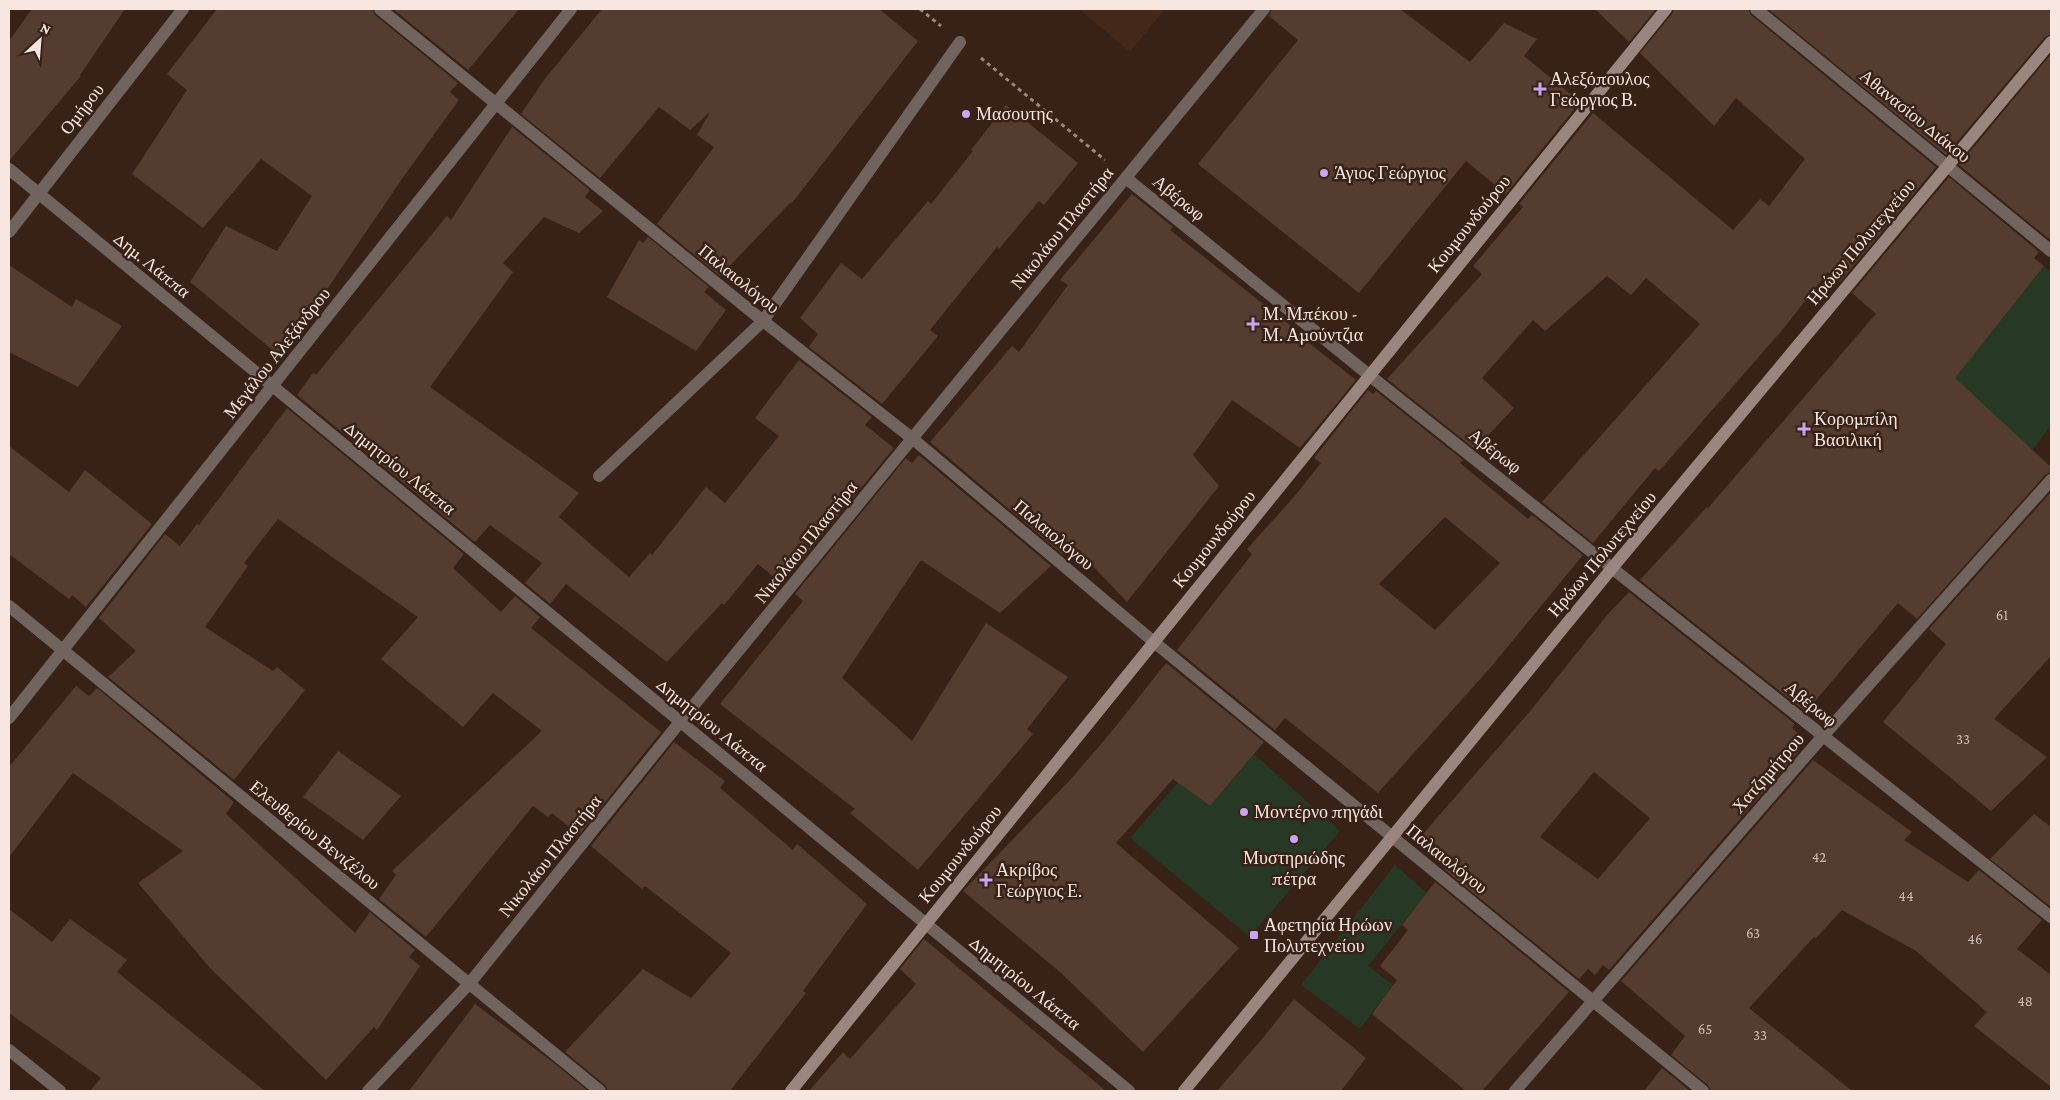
<svg xmlns="http://www.w3.org/2000/svg" width="2060" height="1100" font-family="'Crimson Pro',serif">
	<style>
		.built { fill: #442819 }
		.green { fill: #273824 }
		.building { fill: #543c30; fill-rule: evenodd }
		.lines { fill: none; stroke-linecap: round; stroke-linejoin: round }
		.path { stroke: #9a877e; stroke-width: 3; stroke-dasharray: 4 4; stroke-linecap: butt }
		.service { stroke: #71645f; stroke-width: 12 }
		.minor { stroke: #71645f; stroke-width: 12 }
		.tertiary { stroke: #71645f; stroke-width: 12 }
		.secondary { stroke: #9a867f; stroke-width: 12 }
		.poi-dot { fill: #c9a5ee; stroke: #382116; stroke-width: 2 }
		.labels { text-anchor: middle; stroke-width: 5; stroke-linejoin: round; paint-order: stroke }
		.number-label { font-size: 15px; fill: #cebcb4 }
		.poi-label { font-size: 18px; fill: #f7e7e0; stroke: #382116; text-anchor: start }
		.street-label { font-size: 18px; fill: #f7e7e0; stroke: #382116 }
	</style>
	<rect width="100%" height="100%" fill="#382116"/>
	<!-- built -->
	<polygon class="built" points="1079,9 1165,9 1130,52"/>
	<!-- green -->
	<g class="green">
		<polygon points="2044,266 2051,273 2051,426 2032,450 1952,377"/>
		<polygon points="1254,754 1340,831 1250,937 1130,838 1178,782 1210,806"/>
		<polygon points="1395,865 1427,893 1368,966 1393,985 1360,1029 1301,985"/>
	</g>
	<!-- building -->
	<g class="building">
		<polygon points="32,9 125,9 80,75 81,76 9,161 9,41"/>
		<polygon points="217,9 372,9 375,15 458,83 450,92 459,100 404,176 281,357 190,282 226,226 277,251 312,196 261,159 203,228 132,174 187,90 167,74"/>
		<polygon points="393,9 519,9 468,70"/>
		<polygon points="602,9 879,9 918,41 792,203 791,202 720,276 657,224 714,147 697,135 710,112 690,130 659,107 600,178 521,114 544,80"/>
		<polygon points="1272,9 1400,9 1470,62 1504,23 1537,39 1524,56 1580,102 1506,194 1466,161 1359,293 1198,164 1298,40 1269,16"/>
		<polygon points="1595,9 1656,9 1629,42"/>
		<polygon points="1674,9 1748,9 1751,15 1936,167 1840,282 1828,272 1783,329 1659,471 1655,468 1593,543 1542,502 1700,324 1646,278 1631,295 1607,276 1545,331 1533,320 1482,378 1514,408 1475,449 1387,379 1482,274 1473,266 1523,207 1519,204 1593,113 1733,230 1760,199 1769,206 1805,159 1736,98 1714,126 1640,53 1672,14"/>
		<polygon points="1768,9 2051,9 2051,34 2045,37 1946,155"/>
		<polygon points="2051,54 2051,236 2049,239 1959,165"/>
		<polygon points="1006,105 1078,163 1044,205 1039,201 999,249 997,247 930,330 938,336 882,404 809,347 818,334 800,318 841,263 862,279 928,201 931,204 973,151 971,150"/>
		<polygon points="512,127 590,190 585,197 603,211 579,233 544,217 503,263 513,272 430,387 579,493 559,517 629,577 650,553 652,555 706,487 725,503 779,436 755,418 799,360 872,417 865,425 894,448 782,584 758,564 724,605 722,603 667,662 566,584 550,604 525,583 542,563 490,525 475,542 297,395 313,373 316,375 447,216 451,220"/>
		<polygon points="1949,177 2039,252 2034,258 2044,266 1955,378 2051,467 2051,472 2045,475 1917,619 1898,603 1806,712 1640,580 1707,507 1708,508 1876,314 1852,293"/>
		<polygon points="1132,194 1173,227 1170,230 1296,330 1295,332 1356,380 1300,448 1232,400 1193,455 1219,486 1127,602 1073,545 1063,555 930,442 1012,346 1019,352 1068,285 1060,280"/>
		<polygon points="648,237 709,287 704,292 726,310 696,351 607,297 639,240 643,243"/>
		<polygon points="9,265 72,307 76,299 122,326 78,387 9,352"/>
		<path d="M1368,390L1373,394L1376,391L1463,460L1460,463L1528,519L1532,515L1583,555L1491,667L1378,793L1285,718L1275,730L1177,650L1252,554L1247,549L1293,498L1321,463L1314,458ZM1445,517L1500,563L1435,630L1379,584Z"/>
		<polygon points="287,408 464,554 453,568 501,612 515,596 540,617 531,628 661,732 579,835 552,813 548,817 533,806 426,937 379,899 396,875 392,871 542,731 493,693 463,727 381,659 418,617 278,519 244,563 248,566 205,627 273,671 277,667 305,690 234,780 108,677 136,651 99,618 165,534 180,546 197,524 199,525"/>
		<polygon points="9,446 69,492 85,470 152,524 86,607 72,595 69,599 9,554"/>
		<polygon points="919,455 1051,566 1000,613 921,560 842,678 912,741 986,623 1068,677 1027,729 1033,734 918,870 850,813 855,809 720,704 803,601 795,594 906,458 912,463"/>
		<polygon points="2051,492 2051,656 1994,719 2047,757 1991,811 1883,722 1946,644 1929,629"/>
		<path d="M1629,592L1795,724L1792,728L1799,734L1791,743L1800,750L1609,970L1603,965L1595,975L1588,969L1579,979L1445,870L1453,859L1423,834L1531,710L1608,614ZM1594,772L1650,818L1598,879L1540,837Z"/>
		<polygon points="1166,663 1264,742 1210,806 1173,779 1116,843 1239,948 1143,1052 1061,973 963,891 1071,779 1112,731"/>
		<polygon points="76,686 89,696 97,688 234,802 226,814 355,933 370,912 415,950 409,957 420,966 377,1030 374,1027 326,1080 210,968 138,883 183,851 73,773 9,857 9,767"/>
		<polygon points="674,742 725,781 720,788 793,850 797,844 867,904 803,991 806,993 730,1091 608,1091 605,1085 565,1052 643,969 691,998 731,953 645,886 642,889 591,846"/>
		<polygon points="338,751 401,796 363,840 303,797"/>
		<polygon points="1813,760 1912,832 1904,840 1968,882 1979,870 2042,920 2017,949 2051,975 2051,1087 1974,1026 1987,1012 1916,951 1842,910 1816,938 1814,937 1749,1008 1852,1091 1711,1091 1708,1085 1671,1055 1685,1036 1621,981"/>
		<polygon points="2034,814 2051,827 2051,907 1990,859"/>
		<polygon points="1435,882 1569,992 1482,1091 1466,1091 1372,1014 1397,980 1380,966 1408,930 1402,925"/>
		<polygon points="9,909 52,942 70,919 127,960 117,972 265,1091 90,1091 101,1078 9,1013"/>
		<polygon points="924,939 1106,1091 809,1091 843,1052 850,1059 916,984 900,969"/>
		<polygon points="1294,999 1366,1058 1341,1091 1217,1091 1262,1039"/>
		<polygon points="475,1004 554,1063 588,1091 409,1091"/>
		<polygon points="1662,1068 1690,1091 1644,1091"/>
	</g>
	<g class="lines">
		<!-- path -->
		<g class="path">
			<polyline points="920,9 941,26"/>
			<polyline points="981,58 1105,160"/>
		</g>
		<!-- service -->
		<polyline class="service" points="599,476 763,321"/>
		<!-- minor -->
		<g class="minor">
			<polyline points="380,9 763,321 913,439 1154,642 1703,1091"/>
			<polyline points="1756,9 2051,251"/>
			<polyline points="1126,178 1369,375 2051,917"/>
			<polyline points="9,232 183,9"/>
			<polyline points="763,321 960,42"/>
			<polyline points="9,606 600,1091"/>
			<polyline points="9,718 571,9"/>
			<polyline points="9,1050 60,1091"/>
			<polyline points="368,1091 469,984 680,722 1264,9"/>
			<polyline points="1515,1091 1823,736 2051,480"/>
		</g>
		<!-- tertiary -->
		<polyline class="tertiary" points="9,169 1129,1091"/>
		<!-- secondary -->
		<g class="secondary">
			<polyline points="791,1091 1666,9"/>
			<polyline points="1184,1091 1613,567 2051,42"/>
		</g>
	</g>
	<!-- markers -->
	<g class="poi-dot">
		<path d="M1537.5 81.5h5v5h5v5h-5v5h-5v-5h-5v-5h5z"/>
		<circle cx="966" cy="114" r="5"/>
		<circle cx="1324" cy="173" r="5"/>
		<path d="M1250.5 316.5h5v5h5v5h-5v5h-5v-5h-5v-5h5z"/>
		<path d="M1801.5 421.5h5v5h5v5h-5v5h-5v-5h-5v-5h5z"/>
		<circle cx="1244" cy="812" r="5"/>
		<circle cx="1294" cy="839" r="5"/>
		<path d="M983.5 872.5h5v5h5v5h-5v5h-5v-5h-5v-5h5z"/>
		<rect x="1249" y="930" width="10" height="10" rx="2.5"/>
	</g>
	<g class="labels">
		<!-- number labels -->
		<g class="number-label">
			<text x="2002" y="620">61</text>
			<text x="1963" y="744">33</text>
			<text x="1819" y="862">42</text>
			<text x="1906" y="901">44</text>
			<text x="1753" y="938">63</text>
			<text x="1975" y="944">46</text>
			<text x="2025" y="1006">48</text>
			<text x="1705" y="1034">65</text>
			<text x="1760" y="1040">33</text>
		</g>
		<!-- poi labels -->
		<g class="poi-label">
			<text x="1550" y="85">Αλεξόπουλος<tspan x="1550" dy="21">Γεώργιος Β.</tspan></text>
			<text x="976" y="120">Μασουτης</text>
			<text x="1334" y="179">Άγιος Γεώργιος</text>
			<text x="1263" y="320">Μ. Μπέκου -<tspan x="1263" dy="21">Μ. Αμούντζια</tspan></text>
			<text x="1814" y="425">Κορομπίλη<tspan x="1814" dy="21">Βασιλική</tspan></text>
			<text x="1254" y="818">Μοντέρνο πηγάδι</text>
			<text x="1294" y="864" text-anchor="middle">Μυστηριώδης<tspan x="1294" dy="21">πέτρα</tspan></text>
			<text x="996" y="876">Ακρίβος<tspan x="996" dy="21">Γεώργιος Ε.</tspan></text>
			<text x="1264" y="931">Αφετηρία Ηρώων<tspan x="1264" dy="21">Πολυτεχνείου</tspan></text>
		</g>
		<!-- street labels -->
		<g class="street-label">
			<text transform="translate(82 109) rotate(-52)" y="6">Ομήρου</text>
			<text transform="translate(1915 116) rotate(39)" y="6">Αθανασίου Διάκου</text>
			<text transform="translate(1179 198) rotate(39)" y="6">Αβέρωφ</text>
			<text transform="translate(1469 224) rotate(-51)" y="6">Κουμουνδούρου</text>
			<text transform="translate(1062 228) rotate(-51)" y="6">Νικολάου Πλαστήρα</text>
			<text transform="translate(1861 242) rotate(-50)" y="6">Ηρώων Πολυτεχνείου</text>
			<text transform="translate(152 265) rotate(39)" y="6">Δημ. Λάππα</text>
			<text transform="translate(739 279) rotate(39)" y="6">Παλαιολόγου</text>
			<text transform="translate(277 353) rotate(-52)" y="6">Μεγάλου Αλεξάνδρου</text>
			<text transform="translate(1495 451) rotate(38)" y="6">Αβέρωφ</text>
			<text transform="translate(400 468) rotate(39)" y="6">Δημητρίου Λάππα</text>
			<text transform="translate(1054 535) rotate(40)" y="6">Παλαιολόγου</text>
			<text transform="translate(1214 539) rotate(-51)" y="6">Κουμουνδούρου</text>
			<text transform="translate(806 542) rotate(-51)" y="6">Νικολάου Πλαστήρα</text>
			<text transform="translate(1602 554) rotate(-50)" y="6">Ηρώων Πολυτεχνείου</text>
			<text transform="translate(1811 704) rotate(39)" y="6">Αβέρωφ</text>
			<text transform="translate(712 725) rotate(39)" y="6">Δημητρίου Λάππα</text>
			<text transform="translate(1768 773) rotate(-49)" y="6">Χατζημήτρου</text>
			<text transform="translate(315 835) rotate(39)" y="6">Ελευθερίου Βενιζέλου</text>
			<text transform="translate(960 854) rotate(-51)" y="6">Κουμουνδούρου</text>
			<text transform="translate(550 856) rotate(-51)" y="6">Νικολάου Πλαστήρα</text>
			<text transform="translate(1447 859) rotate(39)" y="6">Παλαιολόγου</text>
			<text transform="translate(1025 983) rotate(39)" y="6">Δημητρίου Λάππα</text>
		</g>
	</g>
	<!-- border -->
	<rect width="2060" height="1100" fill="none" stroke="#f7e7e0" stroke-width="20"/>
	<!-- north arrow -->
	<g transform="translate(40 40) rotate(26)" stroke="#382116" stroke-width="4" paint-order="stroke">
	<path d="M0-4L9 19L0 12L-9 19Z" fill="#f7e7e0"/>
	<text y="-8" font-size="14" font-weight="bold" text-anchor="middle" fill="#f7e7e0">N</text>
	</g>
</svg>
